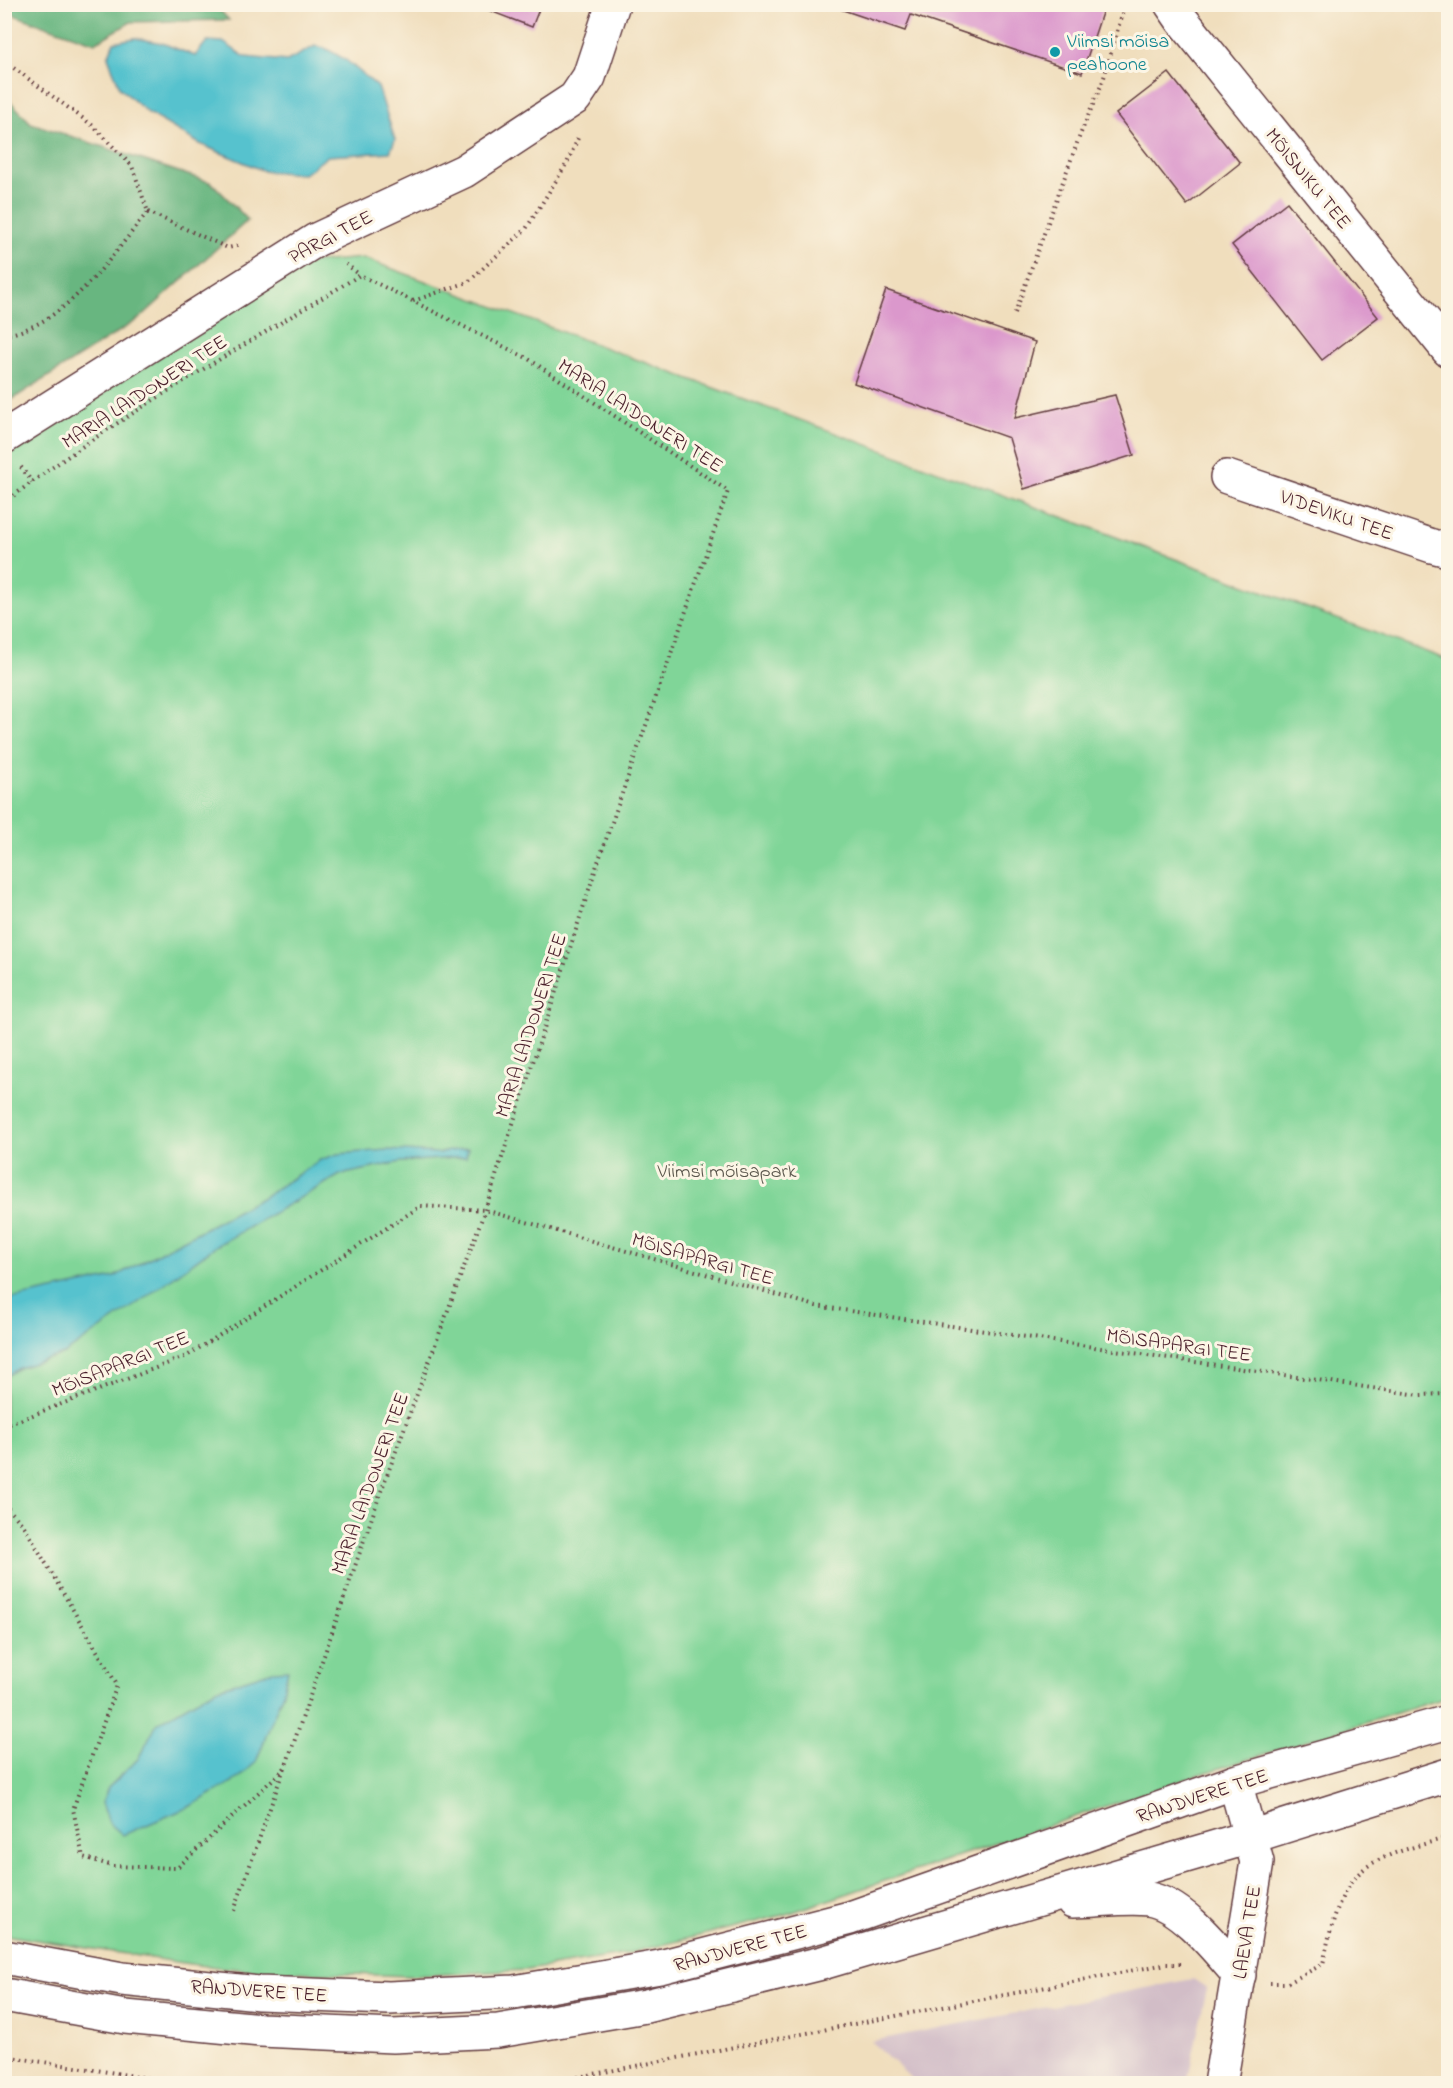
<svg xmlns="http://www.w3.org/2000/svg" width="1453" height="2088" font-family="'Indie Flower',sans-serif">
	<style>
		.industrial { fill: #d2bdc7 }
		.green { fill: #80d598; stroke: #657a62; stroke-width: 1.5 }
		.forest { fill: #68b680; stroke: #596a56; stroke-width: 1.5 }
		.water { fill: #56c2ce; stroke: #50707c; stroke-width: 1.5 }
		.building { fill: #db98cc }
		.lines { fill: none; stroke-linecap: round; stroke-linejoin: round }
		.minor-casing { stroke: #633c41; stroke-width: 36 }
		.path { stroke: #633c41; stroke-width: 4; stroke-dasharray: 1.5 4.5; stroke-linecap: butt }
		.minor { stroke: #fff; stroke-width: 33 }
		.culture-dot { fill: #0f9aa8; stroke: #fcf5e5; stroke-width: 2 }
		.labels { text-anchor: middle; stroke-width: 6; stroke-linejoin: round; paint-order: stroke }
		.culture-label { font-size: 20px; fill: #0d838f; stroke: #fcf5e5; text-anchor: start }
		.street-label { font-size: 20px; fill: #4a1f2b; stroke: #fcf5e5 }
		.park-label { font-size: 20px; fill: #5a564c; stroke: #fcf5e5 }
	</style>
	<rect width="100%" height="100%" fill="#fcf5e5"/>
	<filter id="ink" filterUnits="userSpaceOnUse"><feTurbulence type="fractalNoise" baseFrequency=".0167" numOctaves="2"/><feDisplacementMap in="SourceGraphic" scale="12" xChannelSelector="R" yChannelSelector="G"/><feConvolveMatrix kernelMatrix="1 2 1 2 8 2 1 2 1" color-interpolation-filters="sRGB"/></filter>
	<filter id="wash" filterUnits="userSpaceOnUse"><feTurbulence type="fractalNoise" baseFrequency=".008" numOctaves="4" result="noise"/><feDisplacementMap in="SourceGraphic" scale="24" xChannelSelector="R" yChannelSelector="G"/><feGaussianBlur stdDeviation="1.35" result="paint"/><feColorMatrix in="noise" values="0 0 0 0 0 0 0 0 0 0 0 0 0 0 0 0 0 1.4 0 .05"/><feComposite in="paint" operator="in"/></filter>
	<g filter="url(#wash)">
		<rect width="100%" height="100%" fill="#f0debd"/>
		<!-- industrial -->
		<polygon class="industrial" points="1193,1979 1207,1988 1187,2083 916,2083 871,2041"/>
		<!-- green -->
		<polygon class="green" points="363,258 1448,660 1448,1697 1198,1775 787,1914 621,1955 527,1970 410,1976 260,1971 196,1965 5,1935 4,457 208,320 305,263"/>
		<!-- forest -->
		<g class="forest">
			<polygon points="5,4 215,5 229,20 131,22 95,43 5,12"/>
			<polygon points="5,96 31,123 212,183 248,220 139,319 5,404"/>
		</g>
		<!-- water -->
		<g class="water">
			<polygon points="135,38 162,43 195,56 207,41 223,42 245,57 287,61 315,46 327,49 346,60 378,87 395,140 390,152 328,156 304,174 264,171 200,144 148,113 120,88 108,57 114,42"/>
			<polygon points="468,1148 466,1157 401,1162 340,1175 216,1246 135,1305 64,1354 19,1368 5,1377 5,1300 114,1277 267,1195 320,1160 338,1154 387,1150 438,1153"/>
			<polygon points="288,1670 283,1692 256,1762 239,1778 189,1807 123,1835 109,1823 102,1803 108,1788 138,1759 157,1723 216,1689 273,1671"/>
		</g>
		<g id="blocks">
			<!-- building -->
			<g class="building">
				<polygon points="472,4 541,4 532,27"/>
				<polygon points="842,4 1105,4 1082,73 911,15 905,31 840,9"/>
				<polygon points="1169,73 1240,163 1187,205 1116,114"/>
				<polygon points="1287,202 1378,317 1322,360 1232,245"/>
				<polygon points="886,290 1035,342 1015,418 1115,395 1134,455 1024,489 1009,438 854,383"/>
			</g>
		</g>
	</g>
	<g filter="url(#ink)">
		<use href="#blocks" fill-opacity="0" stroke="#633c41" stroke-width="1.5"/>
		<g class="lines">
			<defs>
				<g id="minor">
					<polyline points="1171,4 1182,20 1448,350"/>
					<polyline points="4,437 316,240 464,171 575,98 589,77 613,4"/>
					<polyline points="1227,477 1432,546 1448,550"/>
					<path d="M1073,1901C1095,1901 1128,1896 1148,1899C1181,1903 1218,1951 1239,1975"/>
					<polyline points="4,1957 122,1979 259,1993 389,1998 514,1992 660,1967 850,1918 1235,1782 1448,1722"/>
					<polyline points="4,1995 125,2017 261,2030 393,2036 498,2031 646,2006 822,1963 1250,1837 1448,1775"/>
					<polyline points="1220,2084 1257,1862 1235,1782"/>
				</g>
			</defs>
			<!-- minor casing -->
			<use href="#minor" class="minor-casing"/>
			<!-- path -->
			<g class="path">
				<path d="M4,61L92,125L132,166L148,212C111,256 66,326 4,335"/>
				<polyline points="148,212 228,248 241,245"/>
				<polyline points="346,264 360,275"/>
				<polyline points="413,301 468,282 526,229 567,163 578,138"/>
				<polyline points="1015,313 1080,135 1103,81 1125,4"/>
				<polyline points="21,467 32,482"/>
				<path d="M4,503C116,417 240,348 360,275L527,358L728,491L597,865L485,1210L379,1497L285,1768L177,1868L113,1866L83,1857L73,1809L117,1685L24,1526L4,1504"/>
				<polyline points="4,1426 187,1356 421,1206 485,1210 816,1306 1419,1395 1448,1394"/>
				<polyline points="234,1911 284,1768"/>
				<path d="M1270,1983H1288L1323,1964C1331,1929 1338,1882 1373,1863C1396,1850 1424,1845 1448,1837"/>
				<polyline points="4,2056 187,2084"/>
				<polyline points="542,2084 1166,1964 1184,1964"/>
			</g>
			<!-- minor -->
			<use href="#minor" class="minor"/>
		</g>
	</g>
	<!-- markers -->
	<circle class="culture-dot" cx="1055" cy="52" r="6"/>
	<g class="labels">
		<!-- culture labels -->
		<g class="culture-label">
			<text x="1067" y="47">Viimsi mõisa<tspan x="1067" dy="23">peahoone</tspan></text>
		</g>
		<!-- street labels -->
		<g class="street-label">
			<text transform="translate(1309 178) rotate(51)" y="7">MÕISNIKU TEE</text>
			<text transform="translate(330 236) rotate(-28)" y="7">PARGI TEE</text>
			<text transform="translate(144 391) rotate(-33)" y="7">MARIA LAIDONERI TEE</text>
			<text transform="translate(641 415) rotate(33)" y="7">MARIA LAIDONERI TEE</text>
			<text transform="translate(1337 514) rotate(19)" y="7">VIDEVIKU TEE</text>
			<text transform="translate(530 1025) rotate(-72)" y="7">MARIA LAIDONERI TEE</text>
			<text transform="translate(703 1258) rotate(16)" y="7">MÕISAPARGI TEE</text>
			<text transform="translate(1179 1344) rotate(8)" y="7">MÕISAPARGI TEE</text>
			<text transform="translate(120 1363) rotate(-22)" y="7">MÕISAPARGI TEE</text>
			<text transform="translate(369 1483) rotate(-70)" y="7">MARIA LAIDONERI TEE</text>
			<text transform="translate(1202 1795) rotate(-18)" y="7">RANDVERE TEE</text>
			<text transform="translate(1246 1932) rotate(-81)" y="7">LAEVA TEE</text>
			<text transform="translate(740 1947) rotate(-15)" y="7">RANDVERE TEE</text>
			<text transform="translate(259 1990) rotate(4)" y="7">RANDVERE TEE</text>
		</g>
		<!-- park labels -->
		<g class="park-label">
			<text x="727" y="1177">Viimsi mõisapark</text>
		</g>
	</g>
	<!-- margin -->
	<rect width="1453" height="2088" fill="none" stroke="#fcf5e5" stroke-width="24"/>
</svg>
